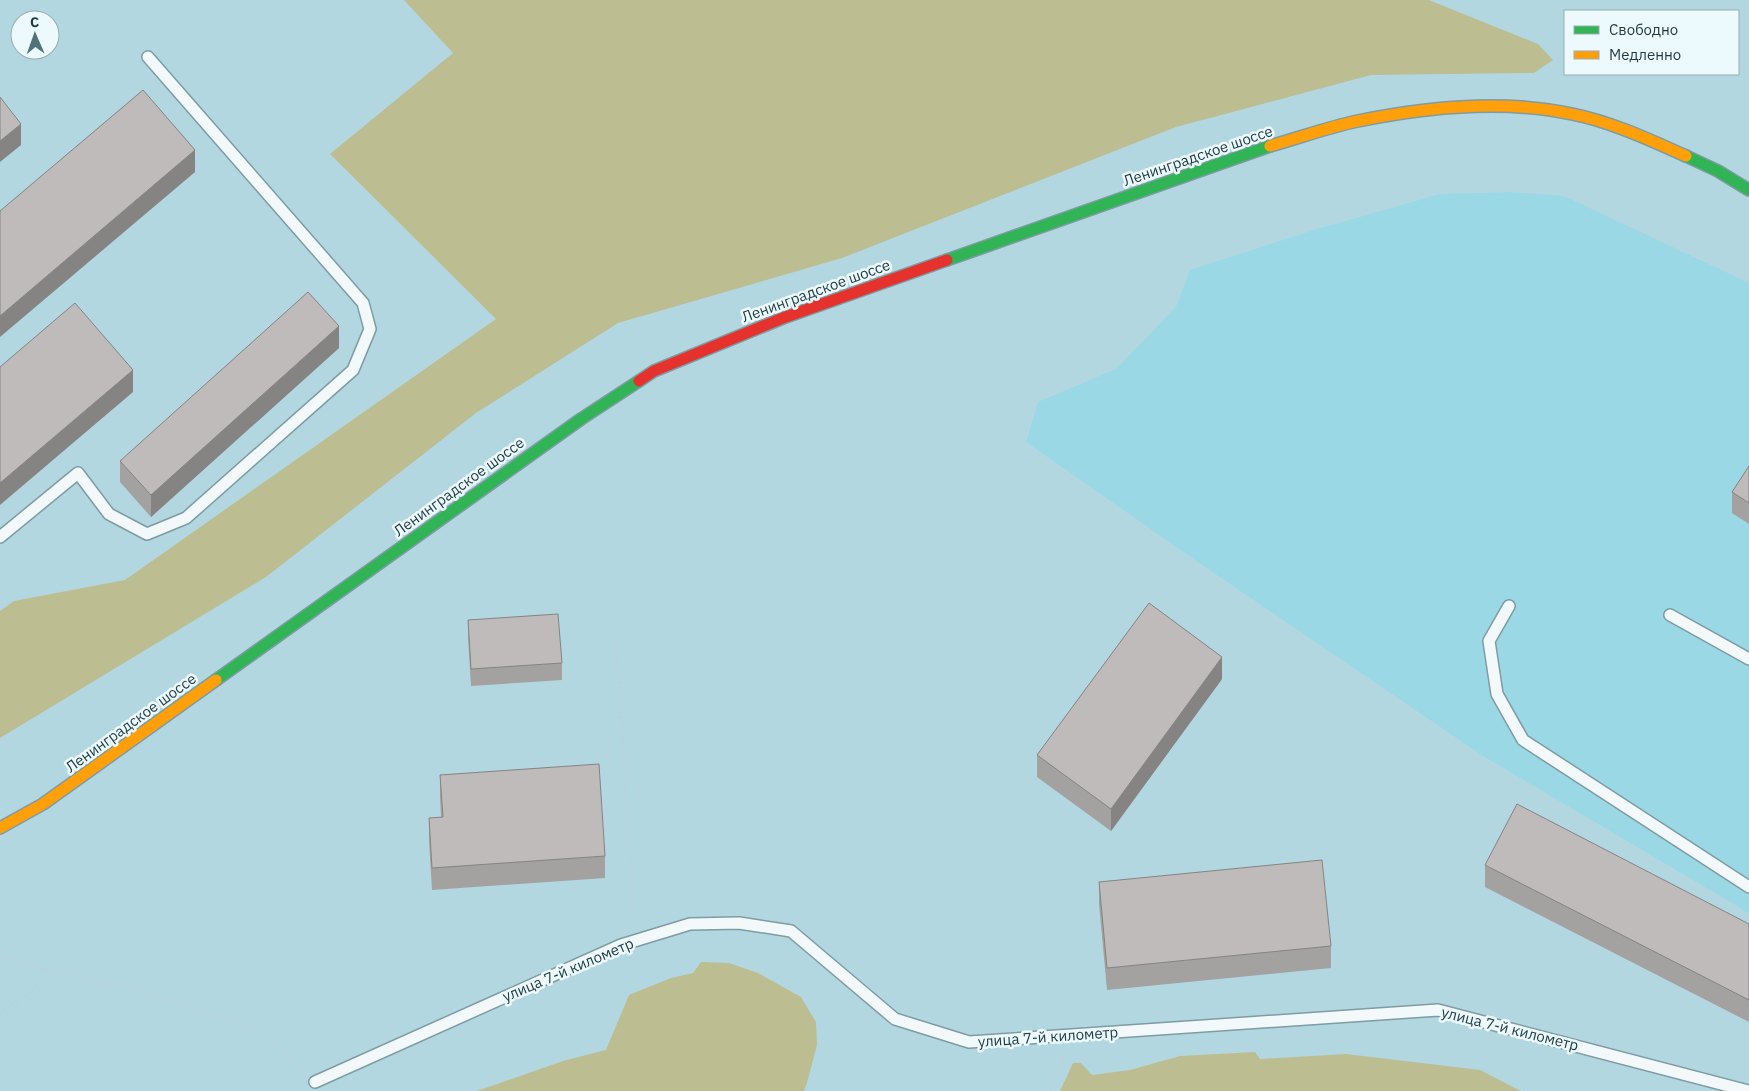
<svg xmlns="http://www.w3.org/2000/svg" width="1749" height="1091" font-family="'IBM Plex Sans',sans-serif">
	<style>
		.built { fill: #9bd8e5 }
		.green { fill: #bcbe91 }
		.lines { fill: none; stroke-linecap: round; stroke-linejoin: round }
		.lane-casing { stroke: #7e9ca3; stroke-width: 14 }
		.fast-casing { stroke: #7e9ca3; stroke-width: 14 }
		.slow-casing { stroke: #7e9ca3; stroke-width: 14 }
		.jam-casing { stroke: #7e9ca3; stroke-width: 14 }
		.path { stroke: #c3ced2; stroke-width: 3; stroke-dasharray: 1 4; stroke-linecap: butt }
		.lane { stroke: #f3f9fa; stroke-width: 11 }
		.fast { stroke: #30b455; stroke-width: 11 }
		.slow { stroke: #ff9f0a; stroke-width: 11 }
		.jam { stroke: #e5322d; stroke-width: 11 }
		.wall { fill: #a4a1a1 }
		.shaded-wall { fill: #868383 }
		.building { fill: #bfbbbb; stroke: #868383 }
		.labels { text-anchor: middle; stroke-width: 5; stroke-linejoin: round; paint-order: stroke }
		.street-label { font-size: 15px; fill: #1e3a40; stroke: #edfafd }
	</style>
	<rect width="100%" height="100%" fill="#b2d7e0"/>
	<!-- built -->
	<polygon class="built" points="1511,192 1564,196 1749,283 1749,913 1483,756 1195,560 1026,442 1038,402 1116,369 1176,307 1190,270 1314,230 1440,194"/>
	<!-- green -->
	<g class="green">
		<polygon points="404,0 1429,0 1538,44 1553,60 1534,73 1371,75 1176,127 842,258 618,323 476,413 266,577 0,738 0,611 14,601 125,580 496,319 330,154 453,53"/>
		<polygon points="701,962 729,963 758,973 801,997 816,1022 817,1045 807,1083 804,1091 477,1091 563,1061 606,1050 629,995 671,978 693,973"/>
		<polygon points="1255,1052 1260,1059 1346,1054 1480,1070 1521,1091 1060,1091 1073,1063 1081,1063 1092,1075 1130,1070 1180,1056"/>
	</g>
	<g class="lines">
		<defs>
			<g id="lane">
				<polyline points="0,537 78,473 109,514 147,534 186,518 353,370 370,329 363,303 148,57"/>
				<polyline points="1509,606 1489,641 1497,694 1523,740 1749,887"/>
				<polyline points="1670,615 1749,659"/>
				<polyline points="315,1082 621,945 690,924 739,923 791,931 895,1019 969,1042 1438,1010 1748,1091"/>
			</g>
			<g id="fast">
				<polyline points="1686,156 1718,171 1749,190"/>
				<polyline points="947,260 1270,146"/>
				<polyline points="216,680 581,419 639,381"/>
			</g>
			<g id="slow">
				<path d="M1270,146C1299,138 1328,127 1358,121C1427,107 1503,99 1572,114C1612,122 1650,140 1686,156"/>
				<polyline points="0,828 43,804 216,680"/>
			</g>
			<polyline id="jam" points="639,381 654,371 783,318 947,260"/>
		</defs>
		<!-- lane casing -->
		<use href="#lane" class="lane-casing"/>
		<!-- fast casing -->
		<use href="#fast" class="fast-casing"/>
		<!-- slow casing -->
		<use href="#slow" class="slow-casing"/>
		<!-- jam casing -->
		<use href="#jam" class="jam-casing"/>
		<!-- path -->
		<g class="path">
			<polyline points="616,637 634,924"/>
			<polyline points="0,953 45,969 132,988 271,1036 304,1071"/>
			<polyline points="0,1014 40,984 45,969"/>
			<polyline points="1051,1091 1058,1073 1064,1051"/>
		</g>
		<!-- lane -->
		<use href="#lane" class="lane"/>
		<!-- fast -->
		<use href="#fast" class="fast"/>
		<!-- slow -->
		<use href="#slow" class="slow"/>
		<!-- jam -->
		<use href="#jam" class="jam"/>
	</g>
	<!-- wall -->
	<g class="wall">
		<polygon points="339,348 151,517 120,482 120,461"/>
		<polygon points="1749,466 1749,524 1732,513 1732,492"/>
		<polygon points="468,620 562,663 562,680 471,686 468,637"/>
		<polygon points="1222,679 1111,831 1037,777 1037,755"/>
		<polygon points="440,775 605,856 605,878 432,890 429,840 429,818 441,817 440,797"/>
		<polygon points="1485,865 1749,924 1749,1022 1485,887"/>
		<polygon points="1099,882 1331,946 1331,968 1107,990 1099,904"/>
	</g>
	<!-- shaded-wall -->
	<g class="shaded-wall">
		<polygon points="21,124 21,145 0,162 0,141"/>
		<polygon points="195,150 195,172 0,337 0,316"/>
		<polygon points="339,326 339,348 151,517 151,495"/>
		<polygon points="133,370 133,392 0,505 0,483"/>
		<polygon points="1222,657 1222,679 1111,831 1111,809"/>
	</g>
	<!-- building -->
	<g class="building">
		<polygon points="143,90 195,150 0,316 0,211"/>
		<polygon points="0,97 21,124 0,141"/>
		<polygon points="308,292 339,326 151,495 120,461"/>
		<polygon points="75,303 133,370 0,483 0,367"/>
		<polygon points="1749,466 1749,503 1732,492"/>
		<polygon points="1149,603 1222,657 1111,809 1037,755"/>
		<polygon points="558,614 562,663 471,669 468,620"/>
		<polygon points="599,764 605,856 432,868 429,818 443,817 440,775"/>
		<polygon points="1517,804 1749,924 1749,1000 1485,865"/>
		<polygon points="1322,860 1331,946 1107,968 1099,882"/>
	</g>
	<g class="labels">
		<!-- street labels -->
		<g class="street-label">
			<text transform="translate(1198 156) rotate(-19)" y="5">Ленинградское шоссе</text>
			<text transform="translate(816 291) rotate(-20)" y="5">Ленинградское шоссе</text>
			<text transform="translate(459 487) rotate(-36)" y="5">Ленинградское шоссе</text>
			<text transform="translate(131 723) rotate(-36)" y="5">Ленинградское шоссе</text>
			<text transform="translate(568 970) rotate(-23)" y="5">улица 7-й километр</text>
			<text transform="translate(1510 1029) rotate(14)" y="5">улица 7-й километр</text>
			<text transform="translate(1048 1037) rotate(-4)" y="5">улица 7-й километр</text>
		</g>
	</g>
	<!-- legend -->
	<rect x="1564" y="10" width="175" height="65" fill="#edfafd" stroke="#9aadb1"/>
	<rect x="1574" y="26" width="25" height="8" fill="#30b455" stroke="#9aadb1"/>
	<text x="1609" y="35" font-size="15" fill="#1e3a40">Свободно</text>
	<rect x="1574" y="51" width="25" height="8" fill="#ff9f0a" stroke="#9aadb1"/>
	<text x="1609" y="60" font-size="15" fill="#1e3a40">Медленно</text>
	<!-- north arrow -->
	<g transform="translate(35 35) rotate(358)"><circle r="24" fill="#edfafd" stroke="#9aadb1"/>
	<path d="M0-4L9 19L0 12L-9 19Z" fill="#527178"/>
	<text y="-8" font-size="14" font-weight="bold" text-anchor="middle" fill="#1e3a40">С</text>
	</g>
</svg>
